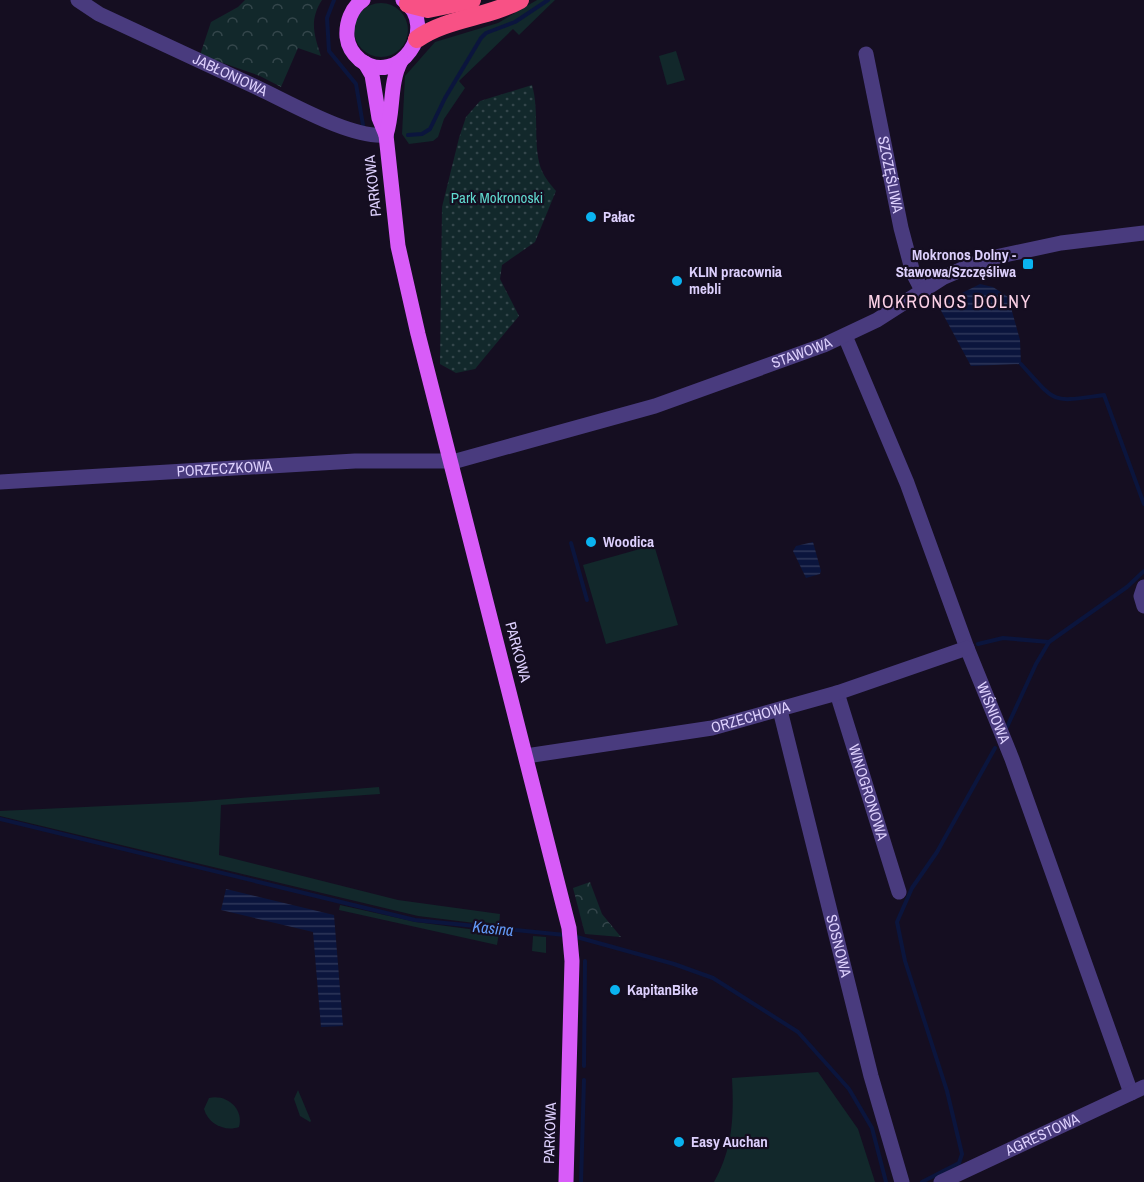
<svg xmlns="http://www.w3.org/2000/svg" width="1144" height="1182" font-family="'Archivo Narrow',sans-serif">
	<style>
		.green { fill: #12282b }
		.forest { fill: url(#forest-crowns) }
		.park { fill: url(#park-dots) }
		.water { fill: url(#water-rules) }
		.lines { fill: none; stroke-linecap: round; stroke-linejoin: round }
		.stream { stroke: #0b153d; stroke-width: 4 }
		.minor { stroke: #493b7e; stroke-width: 15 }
		.major { stroke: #d85cf8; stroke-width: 15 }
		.highway { stroke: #f85185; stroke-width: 18 }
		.poi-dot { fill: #0ab3f0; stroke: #150e21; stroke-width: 2 }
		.labels { text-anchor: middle; stroke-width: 4.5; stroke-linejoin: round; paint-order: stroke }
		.street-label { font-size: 15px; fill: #ddd0fd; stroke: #150e21 }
		.park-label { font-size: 15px; fill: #60dacf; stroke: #150e21 }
		.poi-label { font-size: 15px; font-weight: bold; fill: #ddd0fd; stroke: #150e21; text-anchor: start }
		.water-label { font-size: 16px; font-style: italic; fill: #639bf9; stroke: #150e21 }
		.quarter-label { font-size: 18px; letter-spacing: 1.5px; fill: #fdd2e7; stroke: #150e21 }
	</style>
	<defs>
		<pattern id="forest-crowns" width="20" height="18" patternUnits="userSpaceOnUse" patternTransform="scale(1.5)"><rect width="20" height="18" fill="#12282b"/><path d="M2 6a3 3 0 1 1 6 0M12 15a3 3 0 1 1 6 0" fill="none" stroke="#34464b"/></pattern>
		<pattern id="park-dots" width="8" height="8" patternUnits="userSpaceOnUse" patternTransform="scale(1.5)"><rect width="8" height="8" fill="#12282b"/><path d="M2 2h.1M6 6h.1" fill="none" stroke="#34464b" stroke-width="1.8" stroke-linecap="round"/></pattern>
		<pattern id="water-rules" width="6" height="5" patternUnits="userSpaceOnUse" patternTransform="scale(1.5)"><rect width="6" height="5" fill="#0b153d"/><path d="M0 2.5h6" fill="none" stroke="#2e365a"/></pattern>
	</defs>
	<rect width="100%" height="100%" fill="#150e21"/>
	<!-- green -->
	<g class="green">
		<polygon points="537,0 555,0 519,35 513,29 459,81 465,88 444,119 438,137 433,141 409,144 402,134 405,76 435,42 498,23"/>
		<circle cx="381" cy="30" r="27"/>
		<polygon points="676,51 685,80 667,85 659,56"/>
		<polygon points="654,545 678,625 606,644 583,565"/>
		<polygon points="379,787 380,794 221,805 219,855 398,900 500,914 499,926 418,916 0,816 0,811 190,802"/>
		<polygon points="340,905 416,922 499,933 497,945 339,910"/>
		<polygon points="533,936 546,937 546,953 532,951"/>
		<path d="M818,1072L858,1129L875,1182H714C733,1148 734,1116 732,1078Z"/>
		<polygon points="298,1090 311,1121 310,1122 300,1116 294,1099"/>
		<path d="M209,1098C227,1094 244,1109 239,1127C225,1132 208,1124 204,1109Z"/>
	</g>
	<!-- forest -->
	<g class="forest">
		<path d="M245,0H322C309,20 314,35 321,56L298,48L281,87L260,76L200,55L211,22L238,7Z"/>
		<polygon points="590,882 602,914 621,937 585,934 573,888"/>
	</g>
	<!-- park -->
	<path class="park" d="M532,85C540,112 532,147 542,171C545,178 551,185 556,191L535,242L502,265L500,279L519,316L475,369L456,373L440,364L442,207L459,138L466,117L480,101Z"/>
	<!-- water -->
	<g class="water">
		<polygon points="980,284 993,287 1008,297 1020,340 1021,364 971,366 938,305"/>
		<polygon points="813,542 821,571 820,574 806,578 793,551 796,546"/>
		<polygon points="226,889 334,915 343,1026 321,1027 313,932 221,910"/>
	</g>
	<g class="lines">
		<!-- stream -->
		<g class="stream">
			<polyline points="334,0 327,18 329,51 356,84 363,125"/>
			<polyline points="408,135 422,134 430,129 445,98 481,38 486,33 515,22 548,0"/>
			<path d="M1021,364C1058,405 1050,402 1104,395L1144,504"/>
			<polyline points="571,543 587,600"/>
			<polyline points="978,644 1003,638 1049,642"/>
			<polyline points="1007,727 1036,664 1049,642 1127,587 1144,571"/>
			<polyline points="0,819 415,920 565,935"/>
			<polyline points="573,936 674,964 713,978 798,1032 849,1089 872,1128 886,1182"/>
			<polyline points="584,1066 585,961"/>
			<polyline points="581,1182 584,1080"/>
			<polyline points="922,1182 959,1163 962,1154 947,1091 905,961 897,922 912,888 937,852 995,748"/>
		</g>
		<!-- minor -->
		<g class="minor">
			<path id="s1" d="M78,0L99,14C152,39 205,63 258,88C290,103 352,139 386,135"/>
			<path id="s2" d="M866,54L901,228L913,273L923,292"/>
			<path id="s3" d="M845,336L907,483L967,648L1012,759L1131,1093"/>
			<path id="s4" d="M0,482L355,461H456L655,406L824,345L877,320L944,277L986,259L1061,243L1144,233"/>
			<polyline points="1144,587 1141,596 1144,606"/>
			<path id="s5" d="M837,693L899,892"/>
			<path id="s6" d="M780,710L871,1076L902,1182"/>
			<path id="s7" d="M526,756L712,728L837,693L967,648"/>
			<path id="s8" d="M941,1182L1144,1087"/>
		</g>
		<!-- major -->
		<g class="major">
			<path d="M363,0C351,8 346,23 347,37C348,46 353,54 360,60C398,89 441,27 403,0"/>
			<polyline points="365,63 372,75 379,118 386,135 398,246 418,334 569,928 572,961 566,1182"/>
			<path d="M386,135C394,111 389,83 401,61"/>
		</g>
		<!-- highway -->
		<g class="highway">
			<polyline points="408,4 428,9 472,0"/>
			<path d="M417,39C446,18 487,18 520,0"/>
		</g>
	</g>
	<!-- markers -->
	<g class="poi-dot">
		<circle cx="591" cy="217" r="6"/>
		<rect x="1022" y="258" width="12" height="12" rx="3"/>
		<circle cx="677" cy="281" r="6"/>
		<circle cx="591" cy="542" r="6"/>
		<circle cx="615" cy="990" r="6"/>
		<circle cx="679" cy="1142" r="6"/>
	</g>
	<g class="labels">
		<!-- street labels -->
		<g class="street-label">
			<text dy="5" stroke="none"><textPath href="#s1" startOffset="170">JABŁONIOWA</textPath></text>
			<text dy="5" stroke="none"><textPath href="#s2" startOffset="123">SZCZĘŚLIWA</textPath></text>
			<text transform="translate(373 186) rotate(-96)" y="5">PARKOWA</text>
			<text dy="5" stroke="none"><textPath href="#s4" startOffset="819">STAWOWA</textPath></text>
			<text dy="5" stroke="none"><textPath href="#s4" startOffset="225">PORZECZKOWA</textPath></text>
			<text transform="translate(518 652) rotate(75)" y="5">PARKOWA</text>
			<text dy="5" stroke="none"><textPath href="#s3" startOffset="405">WIŚNIOWA</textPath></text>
			<text dy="5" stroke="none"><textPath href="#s7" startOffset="228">ORZECHOWA</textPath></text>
			<text dy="5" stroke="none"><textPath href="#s5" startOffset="104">WINOGRONOWA</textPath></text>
			<text dy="5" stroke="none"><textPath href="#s6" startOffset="243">SOSNOWA</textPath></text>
			<text transform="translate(550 1133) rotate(-88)" y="5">PARKOWA</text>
			<text dy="5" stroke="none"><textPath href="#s8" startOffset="112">AGRESTOWA</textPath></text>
		</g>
		<!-- park labels -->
		<g class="park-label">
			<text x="497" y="203">Park Mokronoski</text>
		</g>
		<!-- poi labels -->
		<g class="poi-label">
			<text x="603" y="222">Pałac</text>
			<text x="1016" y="260" text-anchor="end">Mokronos Dolny -<tspan x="1016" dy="17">Stawowa/Szczęśliwa</tspan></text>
			<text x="689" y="277">KLIN pracownia<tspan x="689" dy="17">mebli</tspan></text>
			<text x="603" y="547">Woodica</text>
			<text x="627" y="995">KapitanBike</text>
			<text x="691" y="1147">Easy Auchan</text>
		</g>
		<!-- water labels -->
		<g class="water-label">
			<text transform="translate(493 928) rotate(6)" y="6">Kasina</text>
		</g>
		<!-- quarter labels -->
		<g class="quarter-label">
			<text x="950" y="308">MOKRONOS DOLNY</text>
		</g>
	</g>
</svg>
